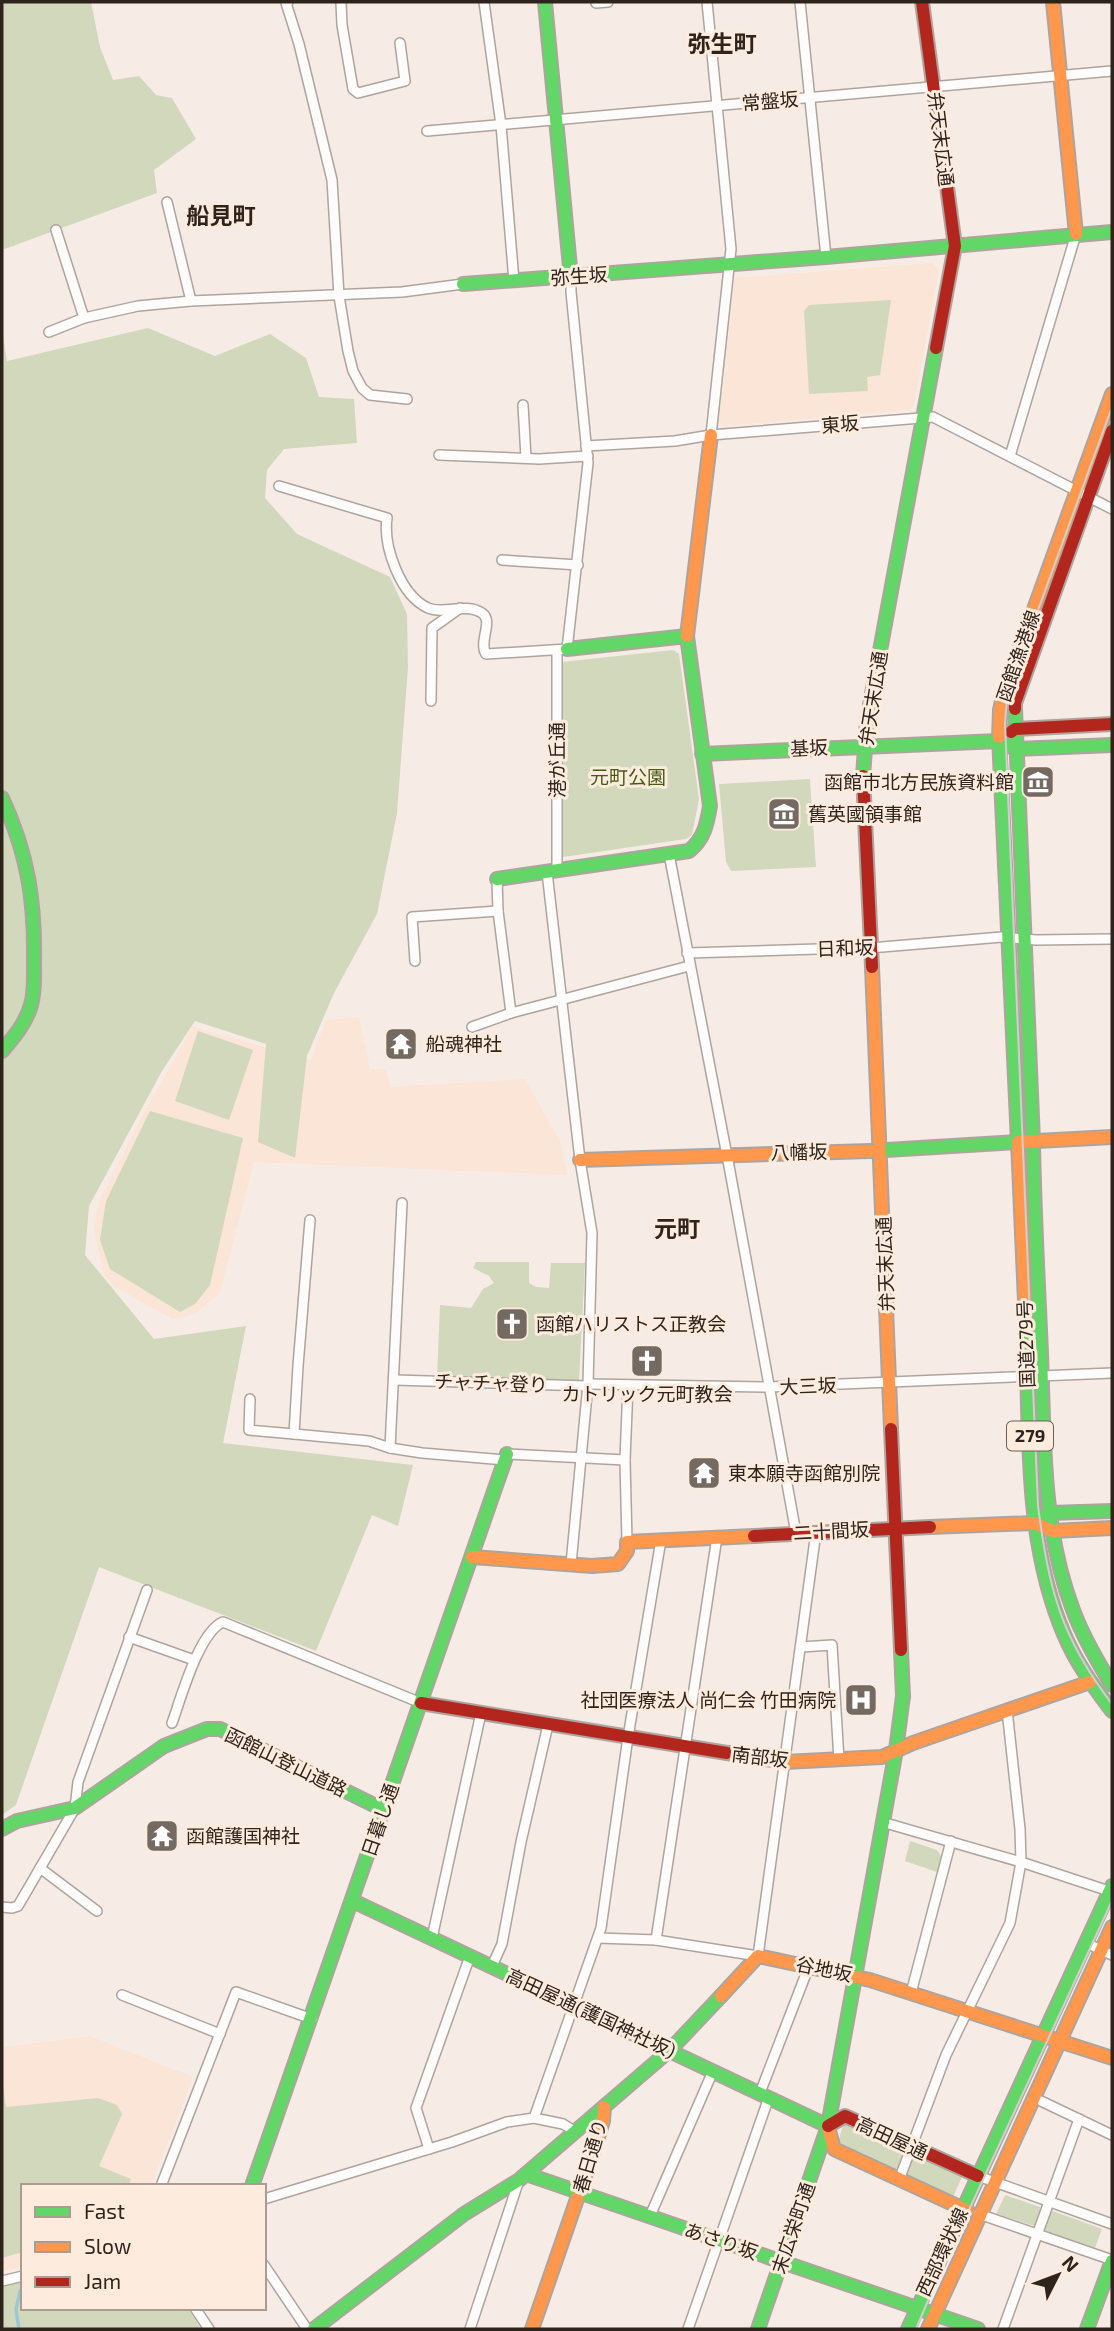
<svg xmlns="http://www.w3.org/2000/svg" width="1114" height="2331" font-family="'Exo 2','Noto Sans JP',sans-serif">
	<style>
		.built { fill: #fae5d6 }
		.green { fill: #d2d8bc }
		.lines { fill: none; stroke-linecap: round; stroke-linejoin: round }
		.stream { stroke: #9cc9d1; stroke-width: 3.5 }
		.street-casing { stroke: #aea49e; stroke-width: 12 }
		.fast-casing { stroke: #aea49e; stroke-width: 16 }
		.slow-casing { stroke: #aea49e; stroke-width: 16 }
		.jam-casing { stroke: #aea49e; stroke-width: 16 }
		.street { stroke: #fefcfb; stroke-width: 9 }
		.fast { stroke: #63d668; stroke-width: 12 }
		.slow { stroke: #ff974d; stroke-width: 12 }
		.jam { stroke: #b3261e; stroke-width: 12 }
		.tram { stroke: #d1cecc; stroke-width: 2 }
		.labels { text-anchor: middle; stroke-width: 6; stroke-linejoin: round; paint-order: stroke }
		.shield { fill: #fdebde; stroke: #6d6056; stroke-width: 2 }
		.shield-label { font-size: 18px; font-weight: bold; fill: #2f241c }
		.street-label { font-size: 19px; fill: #2f241c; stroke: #fdebde }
		.park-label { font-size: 19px; fill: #455d12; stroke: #fdebde }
		.poi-label { font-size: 19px; fill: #2f241c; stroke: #fdebde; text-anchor: start }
		.quarter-label { font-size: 23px; font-weight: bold; fill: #2f241c; stroke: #fdebde }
	</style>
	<rect width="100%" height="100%" fill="#f6ece5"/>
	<!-- built -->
	<g class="built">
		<polygon points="932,263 939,270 914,405 909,410 723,426 719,421 735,278"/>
		<polygon points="359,1017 370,1069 386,1069 390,1087 525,1079 560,1141 567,1175 254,1162 220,1293 193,1315 173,1319 115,1287 104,1274 98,1251 94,1228 99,1201 142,1116 193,1027 311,1060 326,1020"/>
		<polygon points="90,2036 193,2077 151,2186 23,2186 23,2267 2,2271 2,2047"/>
	</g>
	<!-- green -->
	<g class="green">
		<polygon points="2,2 91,2 100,47 113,80 139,76 156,95 172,98 196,139 154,170 157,193 2,250"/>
		<polygon points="891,300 880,375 867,377 868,391 809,394 804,311 809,305"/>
		<polygon points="148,328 215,356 270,334 306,358 319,397 354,399 357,443 284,449 267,470 265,498 297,534 390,577 407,614 408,667 397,813 377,914 334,993 307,1056 295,1158 258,1142 266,1044 195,1021 162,1071 89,1206 85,1255 154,1339 246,1326 223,1443 413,1465 398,1526 372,1515 316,1651 99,1567 16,1805 2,1815 2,329 7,361"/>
		<polygon points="673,650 679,654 699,799 692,835 686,839 563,857 561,720 562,662"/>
		<polygon points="810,779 816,867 731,871 726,862 719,784"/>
		<polygon points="198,1031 253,1050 229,1120 175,1101"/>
		<polygon points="150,1111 243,1138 210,1285 195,1304 180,1312 110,1269 100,1240 106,1201"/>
		<polygon points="476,1262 529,1262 529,1283 536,1287 549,1288 551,1263 585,1263 579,1381 437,1378 440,1305 471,1308 483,1289 494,1283 489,1276 473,1268"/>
		<polygon points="910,1841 937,1850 941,1856 937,1872 905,1861"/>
		<polygon points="2,2080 6,2107 98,2098 117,2105 122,2114 99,2166 131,2179 128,2186 23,2186 23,2252 2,2258"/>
		<polygon points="844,2122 962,2177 953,2197 838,2142"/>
		<polygon points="1005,2195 1040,2207 1042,2210 1035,2226 996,2214"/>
		<polygon points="1050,2210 1102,2229 1095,2248 1044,2231 1042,2228"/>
		<polygon points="23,2281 23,2308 188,2308 201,2329 2,2329 2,2286"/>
	</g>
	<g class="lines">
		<!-- stream -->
		<polyline class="stream" points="19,2329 16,2310 20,2291"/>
		<defs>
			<g id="street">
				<polyline points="288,2 286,3 299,44 332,180 339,296 348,351 353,371 362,388 370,395 407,399"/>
				<polyline points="341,2 342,25 353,89 358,93 405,81 400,43"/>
				<polyline points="484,2 501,125 514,281"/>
				<polyline points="707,2 731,249 711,435"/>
				<polyline points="800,2 826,257"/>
				<polyline points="596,3 608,2"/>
				<polyline points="427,131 1112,71"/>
				<polyline points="167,202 191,301"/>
				<polyline points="56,230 84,318"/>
				<polyline points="49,332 84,318 138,306 191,301 402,292 463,284"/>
				<polyline points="523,405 526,458"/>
				<polyline points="586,446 675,441 711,435 933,417 1112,509"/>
				<polyline points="439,455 539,459 588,456"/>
				<polyline points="1010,456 1076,234"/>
				<path d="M279,486L387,518C383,546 400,595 428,608C445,615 465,602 482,613C494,621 478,642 486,654L567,649L588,463L571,292V278"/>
				<polyline points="502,560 578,565"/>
				<polyline points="557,650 557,870"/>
				<polyline points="431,701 432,628 460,608"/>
				<polyline points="669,854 729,1166 796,1533"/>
				<polyline points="547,872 580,1160 592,1233 588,1384 571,1564"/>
				<polyline points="497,879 498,911 511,1013"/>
				<polyline points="687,953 882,947 1002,937 1036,940 1112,939"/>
				<polyline points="415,961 412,917 498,911"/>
				<polyline points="472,1027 511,1013 689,966"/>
				<polyline points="310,1220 298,1366 294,1434 369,1441 390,1448 422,1453 505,1460"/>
				<polyline points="395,1380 587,1386"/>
				<polyline points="588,1384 769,1387 1112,1373"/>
				<polyline points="250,1399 249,1430 294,1434"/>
				<polyline points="390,1448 402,1203"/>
				<polyline points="507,1454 625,1460"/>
				<polyline points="627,1542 625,1460 628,1385"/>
				<polyline points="129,1637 194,1660"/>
				<polyline points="801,1647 832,1645 839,1760"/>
				<path d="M172,1723C181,1698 199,1632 223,1622L421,1703"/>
				<polyline points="882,1822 1021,1862 1112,1892"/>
				<polyline points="40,1868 97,1911"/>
				<polyline points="2,1907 12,1908 18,1906 75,1808 78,1782 147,1590"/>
				<polyline points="432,1938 481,1713"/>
				<polyline points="598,1938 656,1940 758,1956 816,1532"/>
				<polyline points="656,1940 717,1537"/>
				<polyline points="1086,1943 1112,1955"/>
				<polyline points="492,1966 502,1944 521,1842 548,1725"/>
				<polyline points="911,1993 951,1841"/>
				<polyline points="122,1995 220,2034"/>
				<polyline points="760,2093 809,1966"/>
				<polyline points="1041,2101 1112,2135"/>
				<polyline points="534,2118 601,1928 628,1737 661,1540"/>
				<polyline points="429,2149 416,2108 470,1956"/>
				<polyline points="978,2176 1112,2224"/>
				<polyline points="899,2180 946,2055 1010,1923 1021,1862 1020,1829 1007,1710"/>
				<polyline points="161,2186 236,1992 312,2019"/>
				<polyline points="264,2199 452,2142 507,2122 534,2118 563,2124 576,2132"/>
				<polyline points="979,2214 1112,2260"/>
				<polyline points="650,2216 713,2071"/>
				<polyline points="264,2265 307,2329"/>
				<polyline points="2,2281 23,2276"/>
				<polyline points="195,2308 209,2329"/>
				<polyline points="470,2329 519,2180"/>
				<polyline points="688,2329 769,2097"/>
				<polyline points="1003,2329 1079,2119"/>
			</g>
			<g id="fast">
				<polyline points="545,2 571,278"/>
				<polyline points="463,284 826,257 1112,232"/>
				<polyline points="1015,709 1033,1141"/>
				<polyline points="702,754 999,741 1016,749 1112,745"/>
				<polyline points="863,776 867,721 936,348"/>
				<path d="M2,798C28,854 35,901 34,962C34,976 35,992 31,1005C26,1023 14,1037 2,1051"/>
				<path d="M497,879L689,851C704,839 707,824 710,806L687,636L567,649"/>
				<path d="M1033,1141C1034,1212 1038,1282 1041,1353C1044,1438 1042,1529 1073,1610C1083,1637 1097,1661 1112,1685"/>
				<polyline points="870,1151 1018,1142 999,737"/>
				<path d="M1026,1324C1030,1427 1023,1538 1064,1634C1076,1663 1094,1687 1112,1711"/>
				<polyline points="1043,1517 1050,1513 1112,1511"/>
				<polyline points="2,1829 17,1821 75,1808 164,1746 207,1729 220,1729 384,1810"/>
				<polyline points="353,1901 828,2126"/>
				<polyline points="526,2174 978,2329"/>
				<polyline points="252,2186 507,1454"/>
				<polyline points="314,2329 464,2214 519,2180 670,2050 721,1996"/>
				<polyline points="758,2329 828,2126 896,1750 903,1696 901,1650"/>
				<polyline points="908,2329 1112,1886"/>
				<polyline points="1087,2329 1112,2261"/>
			</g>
			<g id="slow">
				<polyline points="1053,2 1076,234"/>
				<polyline points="687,636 711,435"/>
				<polyline points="999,737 1000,710 1004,692 1112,394"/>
				<polyline points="872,967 891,1429"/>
				<polyline points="580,1160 870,1151"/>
				<polyline points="1026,1324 1018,1142 1112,1137"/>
				<polyline points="930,1527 1034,1523 1053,1531 1112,1528"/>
				<polyline points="472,1557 592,1566 618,1564 627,1551 627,1542 754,1536"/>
				<polyline points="727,1753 785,1762 882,1757 913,1743 1090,1682"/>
				<polyline points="721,1996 758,1956 870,1980 1112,2058"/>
				<polyline points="828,2127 834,2149 968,2211"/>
				<polyline points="532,2329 595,2147 603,2121 604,2107"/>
				<polyline points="928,2329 1112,1927"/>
			</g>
			<g id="jam">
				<polyline points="922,2 955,246 936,348"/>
				<polyline points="1015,709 1015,703 1112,431"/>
				<polyline points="1011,732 1015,729 1112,724"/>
				<polyline points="863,776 872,967"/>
				<polyline points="891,1429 901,1650"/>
				<polyline points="754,1536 930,1527"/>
				<polyline points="421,1703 727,1753"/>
				<polyline points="828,2126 845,2116 978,2176"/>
			</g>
		</defs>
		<!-- street casing -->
		<use href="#street" class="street-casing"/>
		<!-- fast casing -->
		<use href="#fast" class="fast-casing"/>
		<!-- slow casing -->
		<use href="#slow" class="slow-casing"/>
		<!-- jam casing -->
		<use href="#jam" class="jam-casing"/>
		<!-- street -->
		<use href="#street" class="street"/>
		<!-- fast -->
		<use href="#fast" class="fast"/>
		<!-- slow -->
		<use href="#slow" class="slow"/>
		<!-- jam -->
		<use href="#jam" class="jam"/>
		<!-- tram -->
		<g class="tram">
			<path d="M1112,407L1018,665L1007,698L1005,723L1038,1506C1049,1589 1060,1636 1112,1704"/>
			<polyline points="916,2329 938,2277 1112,1901"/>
		</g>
	</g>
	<!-- icons -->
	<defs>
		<symbol id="museum-square" viewBox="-11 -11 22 22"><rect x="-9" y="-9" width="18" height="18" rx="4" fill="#756a62" stroke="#fdebde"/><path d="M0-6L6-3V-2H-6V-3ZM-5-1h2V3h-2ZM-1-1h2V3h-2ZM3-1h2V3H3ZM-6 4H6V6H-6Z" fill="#fff"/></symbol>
		<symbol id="temple-square" viewBox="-11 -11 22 22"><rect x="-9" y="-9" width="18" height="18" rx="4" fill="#756a62" stroke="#fdebde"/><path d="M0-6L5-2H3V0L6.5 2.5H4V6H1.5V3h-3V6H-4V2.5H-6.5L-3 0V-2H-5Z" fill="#fff"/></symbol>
		<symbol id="church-square" viewBox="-11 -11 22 22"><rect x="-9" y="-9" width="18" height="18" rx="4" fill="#756a62" stroke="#fdebde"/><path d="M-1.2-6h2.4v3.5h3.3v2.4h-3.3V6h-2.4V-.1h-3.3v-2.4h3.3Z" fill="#fff"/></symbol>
		<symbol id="hospital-square" viewBox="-11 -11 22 22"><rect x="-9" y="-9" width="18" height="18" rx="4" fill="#756a62" stroke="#fdebde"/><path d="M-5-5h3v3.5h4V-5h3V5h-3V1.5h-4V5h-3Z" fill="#fff"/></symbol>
	</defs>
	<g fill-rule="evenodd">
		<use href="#museum-square" x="1019" y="763" width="38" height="38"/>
		<use href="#museum-square" x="765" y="795" width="38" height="38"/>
		<use href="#temple-square" x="382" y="1025" width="38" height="38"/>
		<use href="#church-square" x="493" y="1305" width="38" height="38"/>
		<use href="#church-square" x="628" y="1342" width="38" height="38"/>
		<use href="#temple-square" x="685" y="1454" width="38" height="38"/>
		<use href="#hospital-square" x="842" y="1681" width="38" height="38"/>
		<use href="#temple-square" x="143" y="1817" width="38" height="38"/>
	</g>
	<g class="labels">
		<!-- shield labels -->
		<rect class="shield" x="1007" y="1421.5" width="46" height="29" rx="5"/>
		<g class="shield-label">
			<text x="1030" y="1442">279</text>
		</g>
		<!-- street labels -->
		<g class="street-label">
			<text transform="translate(770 101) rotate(-5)" y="7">常盤坂</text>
			<text transform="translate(941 139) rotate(83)" y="7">弁天末広通</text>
			<text transform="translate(579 276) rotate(-4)" y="7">弥生坂</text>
			<text transform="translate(840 424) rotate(-5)" y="7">東坂</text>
			<text transform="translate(1018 656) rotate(-71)" y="7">函館漁港線</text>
			<text transform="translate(873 698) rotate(-81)" y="7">弁天末広通</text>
			<text transform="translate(809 748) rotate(-3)" y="7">基坂</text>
			<text transform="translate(557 760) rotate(-90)" y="7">港が丘通</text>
			<text transform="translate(845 948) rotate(-2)" y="7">日和坂</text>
			<text transform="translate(799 1152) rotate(-1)" y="7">八幡坂</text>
			<text transform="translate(885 1264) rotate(-92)" y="7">弁天末広通</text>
			<text transform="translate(1026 1344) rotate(-92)" y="7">国道279号</text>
			<text transform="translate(491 1383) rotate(2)" y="7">チャチャ登り</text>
			<text transform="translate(808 1386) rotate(-2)" y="7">大三坂</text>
			<text transform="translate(831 1531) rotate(-3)" y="7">二十間坂</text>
			<text transform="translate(760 1757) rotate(7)" y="7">南部坂</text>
			<text transform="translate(286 1762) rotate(26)" y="7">函館山登山道路</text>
			<text transform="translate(380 1820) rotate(-71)" y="7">日暮し通</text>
			<text transform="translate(824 1969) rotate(12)" y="7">谷地坂</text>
			<text transform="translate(591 2013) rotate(25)" y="7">高田屋通(護国神社坂)</text>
			<text transform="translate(892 2138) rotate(25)" y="7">高田屋通</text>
			<text transform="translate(590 2156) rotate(-74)" y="7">春日通り</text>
			<text transform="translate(793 2228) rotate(-71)" y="7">末広栄町通</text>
			<text transform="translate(721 2241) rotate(19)" y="7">あさり坂</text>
			<text transform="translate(942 2252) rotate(-65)" y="7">西部環状線</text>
		</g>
		<!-- park labels -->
		<g class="park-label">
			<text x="628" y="784">元町公園</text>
		</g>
		<!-- poi labels -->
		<g class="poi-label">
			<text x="1014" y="789" text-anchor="end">函館市北方民族資料館</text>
			<text x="808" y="821">舊英國領事館</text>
			<text x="426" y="1051">船魂神社</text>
			<text x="536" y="1331">函館ハリストス正教会</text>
			<text x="647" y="1401" text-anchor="middle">カトリック元町教会</text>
			<text x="728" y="1480">東本願寺函館別院</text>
			<text x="836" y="1707" text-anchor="end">社団医療法人 尚仁会 竹田病院</text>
			<text x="186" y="1843">函館護国神社</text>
		</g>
		<!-- quarter labels -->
		<g class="quarter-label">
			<text x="722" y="52">弥生町</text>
			<text x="221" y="224">船見町</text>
			<text x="677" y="1237">元町</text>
		</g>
	</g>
	<!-- border -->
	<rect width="1114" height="2331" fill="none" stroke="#2f241c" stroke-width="7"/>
	<!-- legend -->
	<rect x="21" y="2184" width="245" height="126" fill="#fdebde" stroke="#ab9b90" stroke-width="2"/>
	<rect x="35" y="2207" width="35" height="10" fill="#63d668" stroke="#ab9b90" stroke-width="2"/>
	<text x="84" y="2219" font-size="21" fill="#2f241c">Fast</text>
	<rect x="35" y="2242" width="35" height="10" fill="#ff974d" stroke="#ab9b90" stroke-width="2"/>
	<text x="84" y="2254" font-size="21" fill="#2f241c">Slow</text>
	<rect x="35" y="2277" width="35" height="10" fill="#b3261e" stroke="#ab9b90" stroke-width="2"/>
	<text x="84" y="2289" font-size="21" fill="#2f241c">Jam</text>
	<!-- north arrow -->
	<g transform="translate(1058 2275) rotate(48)" stroke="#fdebde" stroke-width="5" paint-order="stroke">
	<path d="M0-5L12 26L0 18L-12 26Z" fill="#2f241c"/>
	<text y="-10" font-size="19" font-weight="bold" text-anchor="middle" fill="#2f241c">N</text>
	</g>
</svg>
